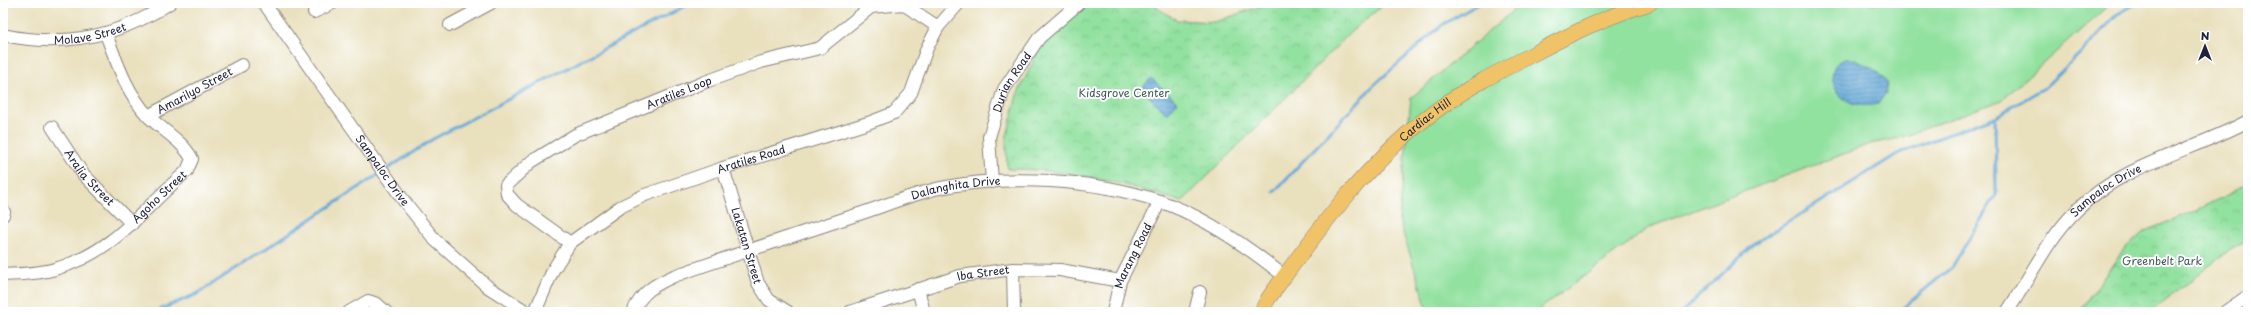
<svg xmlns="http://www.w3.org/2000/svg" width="2251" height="315" font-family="'Playpen Sans',sans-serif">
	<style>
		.grass { fill: #91e19f; stroke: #5a826d }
		.park { fill: url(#park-crowns); stroke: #5a826d }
		.water { fill: url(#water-rules); stroke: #406488 }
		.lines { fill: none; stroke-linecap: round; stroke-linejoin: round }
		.stream { stroke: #5fa5d5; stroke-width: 3 }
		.minor-casing { stroke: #86817c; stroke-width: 14 }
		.major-casing { stroke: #86817c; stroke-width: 16 }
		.minor { stroke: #fff; stroke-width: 12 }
		.major { stroke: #f1c369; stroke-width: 15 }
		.labels { text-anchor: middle; stroke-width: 4; stroke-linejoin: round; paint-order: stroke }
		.street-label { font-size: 11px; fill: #22223b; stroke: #fff }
		.park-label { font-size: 11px; fill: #435b59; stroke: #fff }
	</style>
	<defs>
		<pattern id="park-crowns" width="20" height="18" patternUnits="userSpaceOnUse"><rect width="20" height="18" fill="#91e19f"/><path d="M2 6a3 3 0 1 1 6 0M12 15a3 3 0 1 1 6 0" fill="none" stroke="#7dc18a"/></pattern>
		<pattern id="water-rules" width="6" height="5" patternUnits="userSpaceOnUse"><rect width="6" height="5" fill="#5fa5d5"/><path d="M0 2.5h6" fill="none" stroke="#4e86ae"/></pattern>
	</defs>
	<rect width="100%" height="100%" fill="#fff"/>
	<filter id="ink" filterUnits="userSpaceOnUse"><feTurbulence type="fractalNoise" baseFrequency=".025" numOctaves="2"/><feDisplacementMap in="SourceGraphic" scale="8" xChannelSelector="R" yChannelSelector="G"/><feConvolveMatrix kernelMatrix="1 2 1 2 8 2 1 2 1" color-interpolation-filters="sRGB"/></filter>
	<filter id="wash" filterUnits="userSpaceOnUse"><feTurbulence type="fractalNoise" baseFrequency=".012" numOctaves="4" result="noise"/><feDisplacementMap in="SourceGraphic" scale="16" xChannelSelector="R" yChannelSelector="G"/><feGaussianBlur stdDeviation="0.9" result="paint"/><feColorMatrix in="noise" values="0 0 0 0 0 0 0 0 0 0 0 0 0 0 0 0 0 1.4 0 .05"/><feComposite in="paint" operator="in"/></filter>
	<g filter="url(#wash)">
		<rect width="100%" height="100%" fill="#e9e0bd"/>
		<!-- grass -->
		<polygon class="grass" points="1522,3 2111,3 2002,100 1899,138 1870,144 1650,227 1536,312 1428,312 1399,220 1411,98"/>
		<!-- park -->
		<g class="park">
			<path d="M1100,3H1156L1157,8L1177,20L1215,22L1270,3H1386L1356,27L1182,202C1125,183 1067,169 1007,169L1006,140L1017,95L1042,43L1084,6Z"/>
			<polygon points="2248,182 2248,241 2232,248 2150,312 2079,312 2123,250 2145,231 2188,214 2233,192"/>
		</g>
		<!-- water -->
		<g class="water">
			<path d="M1855,59L1879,72L1887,82L1886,93L1878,104C1867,107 1853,106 1843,98C1832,90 1826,65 1843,60C1846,58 1852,59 1855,59Z"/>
			<polygon points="1151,78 1178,102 1167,114 1141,89"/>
		</g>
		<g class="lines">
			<!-- stream -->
			<g class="stream">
				<polyline points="386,170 433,139 691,3"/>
				<polyline points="1274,192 1374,85 1442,25 1480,3"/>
				<polyline points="154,312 197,294 381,173"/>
				<polyline points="1682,312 1755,243 1899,153 1995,117 2044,88 2091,43 2116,15 2137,3"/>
				<polyline points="1898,312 1952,267 1996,195 1995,117"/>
			</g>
		</g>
	</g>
	<g filter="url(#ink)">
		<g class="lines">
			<defs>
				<g id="minor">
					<path id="s1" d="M264,3L404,201L435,240L488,287L527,312"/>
					<polyline points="314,12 333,3"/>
					<polyline points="450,25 491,3"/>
					<path id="s2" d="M3,35C64,48 118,37 170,3"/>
					<path id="s3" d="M148,116L242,65"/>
					<path id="s4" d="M52,127L83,174L132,224"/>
					<path id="s5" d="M723,168L758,283L769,300L788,312"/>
					<path id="s6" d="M992,182L989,137L1004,89L1039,38L1079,3"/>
					<polyline points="3,215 4,212"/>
					<path id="s7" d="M570,243L517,205L507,194L506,185L531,162L575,135L705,82L761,62L820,48L871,7L903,4L938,27"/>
					<polyline points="1013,269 1014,312"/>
					<path id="s8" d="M3,275C20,274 39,274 55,269C115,252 142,209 187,171L192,159C183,141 162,130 148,116C127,93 117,63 106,34"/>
					<polyline points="918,289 924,312"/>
					<polyline points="349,312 368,301 377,304 386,312"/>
					<path id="s9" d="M535,312L553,270L570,243L620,207L645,195L723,168L868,123L894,113L911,93L927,48L938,27L959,3"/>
					<path id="s10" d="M633,312C641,292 656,284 674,276C734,255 795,235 856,215C884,206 912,194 940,188C1009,174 1092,179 1159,201C1204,216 1248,247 1284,276"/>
					<path id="s11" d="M850,312L960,276L1013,269L1060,270L1120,281"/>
					<path id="s12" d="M1113,312L1120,281L1160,201"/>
					<polyline points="1195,312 1200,292"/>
					<path id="s13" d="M2007,312C2030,278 2047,239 2077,210C2124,163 2191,152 2248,121"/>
					<polyline points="2225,312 2248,296"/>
				</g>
				<g id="major">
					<path id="s14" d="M1261,312L1268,299C1318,229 1371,157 1441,107C1470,86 1502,70 1533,54C1571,34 1609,15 1650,3"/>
				</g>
			</defs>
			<!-- minor casing -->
			<use href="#minor" class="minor-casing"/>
			<!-- major casing -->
			<use href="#major" class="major-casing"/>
			<!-- minor -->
			<use href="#minor" class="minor"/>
			<!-- major -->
			<use href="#major" class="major"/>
		</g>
	</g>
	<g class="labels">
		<!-- street labels -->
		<g class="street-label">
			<text dy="4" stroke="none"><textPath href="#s2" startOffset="88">Molave Street</textPath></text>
			<text dy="4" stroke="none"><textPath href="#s6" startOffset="105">Durian Road</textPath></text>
			<text dy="4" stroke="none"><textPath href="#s3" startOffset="53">Amarilyo Street</textPath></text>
			<text dy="4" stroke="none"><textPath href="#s7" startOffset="287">Aratiles Loop</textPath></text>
			<text dy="4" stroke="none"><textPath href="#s14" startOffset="254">Cardiac Hill</textPath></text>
			<text dy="4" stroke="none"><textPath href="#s9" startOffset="279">Aratiles Road</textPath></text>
			<text dy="4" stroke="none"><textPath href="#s1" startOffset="205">Sampaloc Drive</textPath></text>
			<text dy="4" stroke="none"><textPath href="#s4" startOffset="63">Aralia Street</textPath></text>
			<text dy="4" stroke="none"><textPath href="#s10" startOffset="352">Dalanghita Drive</textPath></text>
			<text dy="4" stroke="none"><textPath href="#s13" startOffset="159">Sampaloc Drive</textPath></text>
			<text dy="4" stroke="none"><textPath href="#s8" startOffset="181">Agoho Street</textPath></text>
			<text dy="4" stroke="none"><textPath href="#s5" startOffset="81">Lakatan Street</textPath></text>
			<text dy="4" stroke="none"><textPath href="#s12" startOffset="60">Marang Road</textPath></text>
			<text dy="4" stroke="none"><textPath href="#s11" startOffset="139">Iba Street</textPath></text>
		</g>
		<!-- park labels -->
		<g class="park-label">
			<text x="1124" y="97">Kidsgrove Center</text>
			<text x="2162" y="265">Greenbelt Park</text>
		</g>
	</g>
	<!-- margin -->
	<rect width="2251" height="315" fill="none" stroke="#fff" stroke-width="16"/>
	<!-- north arrow -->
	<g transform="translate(2205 46)" stroke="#ffffff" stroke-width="3" paint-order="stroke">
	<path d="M0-3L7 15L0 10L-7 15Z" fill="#22223b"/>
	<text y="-6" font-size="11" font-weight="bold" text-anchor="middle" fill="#22223b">N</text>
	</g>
</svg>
